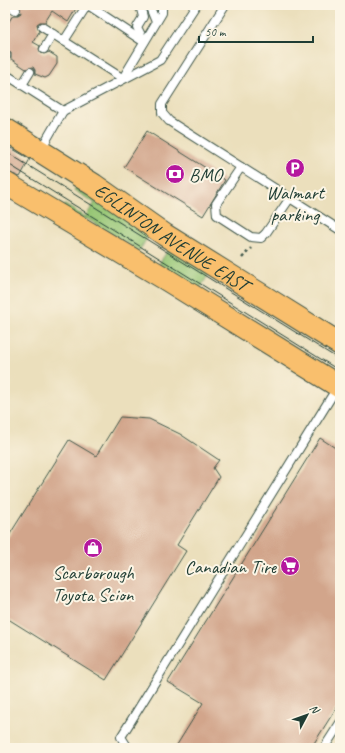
<svg xmlns="http://www.w3.org/2000/svg" width="345" height="753" font-family="Caveat,sans-serif">
	<style>
		.green { fill: #96c675; stroke: #5a8254 }
		.building { fill: #d2a58b }
		.lines { fill: none; stroke-linecap: round; stroke-linejoin: round }
		.service-casing { stroke: #3e5548; stroke-width: 10 }
		.primary-casing { stroke: #3e5548; stroke-width: 24 }
		.path { stroke: #3e5548; stroke-width: 2.5; stroke-dasharray: 3 3; stroke-linecap: butt }
		.service { stroke: #fff; stroke-width: 8 }
		.primary { stroke: #f9bf6d; stroke-width: 22 }
		.tram { stroke: #1f3d34; stroke-width: 1 }
		.labels { text-anchor: middle; stroke-width: 4; stroke-linejoin: round; paint-order: stroke }
		.poi-label { font-size: 19px; fill: #1f3d34; stroke: #fcf5e5 }
		.street-label { font-size: 19px; fill: #1f3d34; stroke: #fcf5e5 }
	</style>
	<rect width="100%" height="100%" fill="#fcf5e5"/>
	<filter id="ink" filterUnits="userSpaceOnUse"><feTurbulence type="fractalNoise" baseFrequency=".025" numOctaves="2"/><feDisplacementMap in="SourceGraphic" scale="8" xChannelSelector="R" yChannelSelector="G"/><feConvolveMatrix kernelMatrix="1 2 1 2 8 2 1 2 1" color-interpolation-filters="sRGB"/></filter>
	<filter id="wash" filterUnits="userSpaceOnUse"><feTurbulence type="fractalNoise" baseFrequency=".012" numOctaves="4" result="noise"/><feDisplacementMap in="SourceGraphic" scale="16" xChannelSelector="R" yChannelSelector="G"/><feGaussianBlur stdDeviation="0.9" result="paint"/><feColorMatrix in="noise" values="0 0 0 0 0 0 0 0 0 0 0 0 0 0 0 0 0 1.4 0 .05"/><feComposite in="paint" operator="in"/></filter>
	<g filter="url(#wash)">
		<rect width="100%" height="100%" fill="#ebdfbc"/>
		<!-- green -->
		<g class="green">
			<polygon points="78,185 149,235 139,251 86,218 86,220 62,210 65,205 85,217 95,203 74,190"/>
			<polygon points="170,247 210,272 199,290 159,264"/>
		</g>
		<g id="blocks">
			<!-- building -->
			<g class="building">
				<polygon points="19,5 78,5 68,22 52,11 45,22 40,22 37,24 39,32 33,42 40,46 39,49 41,53 44,54 49,52 57,57 57,64 49,76 45,78 35,74 35,70 33,67 26,69 11,59 11,53 5,51 5,28 13,15 18,15 21,13"/>
				<polygon points="147,131 225,180 203,216 124,167"/>
				<polygon points="11,148 30,159 20,177 5,171 5,157"/>
				<polygon points="120,417 149,419 180,434 219,460 213,468 219,477 177,545 186,551 106,680 5,617 5,542 69,440 96,456"/>
				<polygon points="320,438 340,451 340,702 311,748 175,748 203,703 168,682"/>
			</g>
		</g>
	</g>
	<g filter="url(#ink)">
		<use href="#blocks" fill-opacity="0" stroke="#3e5548" stroke-width="1"/>
		<g class="lines">
			<defs>
				<g id="service">
					<polyline points="8,5 16,10"/>
					<polyline points="88,5 144,42"/>
					<polyline points="137,5 141,9 143,17 137,27 144,41"/>
					<polyline points="149,5 156,22"/>
					<polyline points="225,5 162,104 162,113 169,121 340,230"/>
					<polyline points="42,27 122,78"/>
					<polyline points="64,41 87,5"/>
					<polyline points="44,49 53,34"/>
					<polyline points="5,58 6,56"/>
					<polyline points="5,74 63,111"/>
					<polyline points="123,78 162,13 162,5"/>
					<polyline points="22,85 30,72"/>
					<polyline points="41,149 63,111 160,60 196,5"/>
					<polyline points="241,167 216,204 217,215 251,237 261,238 266,233 290,198"/>
					<polyline points="128,748 121,737 338,386"/>
					<polyline points="324,748 340,723"/>
				</g>
				<g id="primary">
					<path id="s1" d="M5,129L94,185L165,235L340,344"/>
					<polyline points="5,183 164,278 340,387"/>
				</g>
			</defs>
			<!-- service casing -->
			<use href="#service" class="service-casing"/>
			<!-- primary casing -->
			<use href="#primary" class="primary-casing"/>
			<!-- path -->
			<polyline class="path" points="242,258 251,248"/>
			<!-- service -->
			<use href="#service" class="service"/>
			<!-- primary -->
			<use href="#primary" class="primary"/>
			<!-- tram -->
			<g class="tram">
				<polyline points="5,151 340,360"/>
				<polyline points="5,162 340,371"/>
			</g>
		</g>
	</g>
	<!-- icons -->
	<defs>
		<symbol id="parking-disc" viewBox="-11 -11 22 22"><circle r="9.5" fill="#b5179e" stroke="#fcf5e5"/><path d="M-3.5-5.5H1a3.5 3.5 0 0 1 0 7H-1V5.5H-3.5ZM-1-3.4V-.6H.8a1.4 1.4 0 0 0 0-2.8Z" fill="#fff"/></symbol>
		<symbol id="bank-disc" viewBox="-11 -11 22 22"><circle r="9.5" fill="#b5179e" stroke="#fcf5e5"/><path d="M-6-4H6V4H-6ZM0-2.3a2.3 2.3 0 1 0 0 4.6a2.3 2.3 0 1 0 0-4.6Z" fill="#fff"/></symbol>
		<symbol id="shop-disc" viewBox="-11 -11 22 22"><circle r="9.5" fill="#b5179e" stroke="#fcf5e5"/><path d="M-5-2.5h2.3a2.7 3.5 0 0 1 5.4 0H5L5.5 6h-11ZM-1.5-2.5h3a1.5 2.3 0 0 0-3 0Z" fill="#fff"/></symbol>
		<symbol id="supermarket-disc" viewBox="-11 -11 22 22"><circle r="9.5" fill="#b5179e" stroke="#fcf5e5"/><path d="M-6-5.5h2.5l.6 2H6L4.5 2H-2.5L-4.4-4H-6ZM-1.5 3.2a1.3 1.3 0 1 0 .1 0ZM3 3.2a1.3 1.3 0 1 0 .1 0Z" fill="#fff"/></symbol>
	</defs>
	<g fill-rule="evenodd">
		<use href="#parking-disc" x="284" y="157" width="22" height="22"/>
		<use href="#bank-disc" x="164" y="163" width="22" height="22"/>
		<use href="#shop-disc" x="82" y="537" width="22" height="22"/>
		<use href="#supermarket-disc" x="279" y="555" width="22" height="22"/>
	</g>
	<g class="labels">
		<!-- poi labels -->
		<g class="poi-label">
			<text x="189" y="181" text-anchor="start">BMO</text>
			<text x="295" y="199">Walmart<tspan x="295" dy="22">parking</tspan></text>
			<text x="276" y="573" text-anchor="end">Canadian Tire</text>
			<text x="93" y="579">Scarborough<tspan x="93" dy="22">Toyota Scion</tspan></text>
		</g>
		<!-- street labels -->
		<g class="street-label">
			<text dy="7" stroke="none"><textPath href="#s1" startOffset="199">EGLINTON AVENUE EAST</textPath></text>
		</g>
	</g>
	<!-- margin -->
	<rect width="345" height="753" fill="none" stroke="#fcf5e5" stroke-width="20"/>
	<!-- north arrow -->
	<g transform="translate(307 715) rotate(49)" stroke="#fcf5e5" stroke-width="3" paint-order="stroke">
	<path d="M0-3L7 15L0 10L-7 15Z" fill="#1f3d34"/>
	<text y="-6" font-size="11" font-weight="bold" text-anchor="middle" fill="#1f3d34">N</text>
	</g>
	<!-- scale -->
	<path d="M199 36v6h114v-6" fill="none" stroke="#1f3d34" stroke-width="2"/>
	<text x="205" y="36" font-size="12" fill="#1f3d34" stroke="#fcf5e5" stroke-width="3" paint-order="stroke">50 m</text>
</svg>
